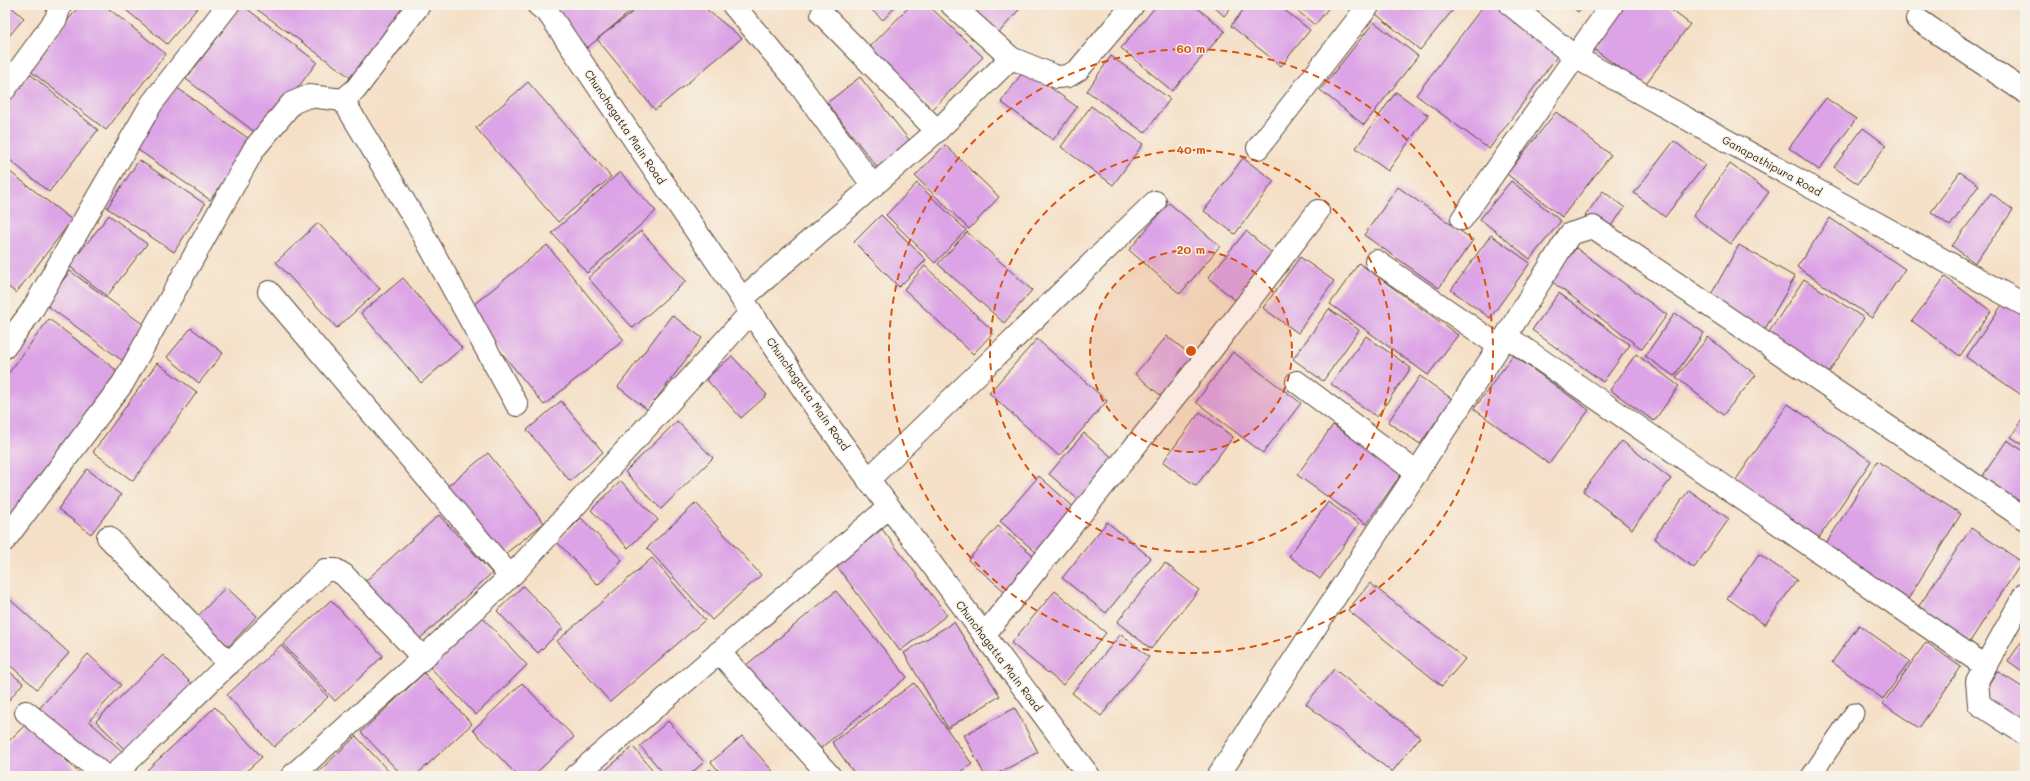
<svg xmlns="http://www.w3.org/2000/svg" width="2030" height="781" font-family="Mali,sans-serif">
	<style>
		.building { fill: #dca3e6 }
		.lines { fill: none; stroke-linecap: round; stroke-linejoin: round }
		.service-casing { stroke: #574537; stroke-width: 21 }
		.minor-casing { stroke: #574537; stroke-width: 24 }
		.tertiary-casing { stroke: #574537; stroke-width: 24 }
		.service { stroke: #fff; stroke-width: 19 }
		.minor { stroke: #fff; stroke-width: 22 }
		.tertiary { stroke: #fff; stroke-width: 22 }
		.ring { fill: none; stroke: #d7540e; stroke-width: 2; stroke-dasharray: 7 5 }
		.labels { text-anchor: middle; stroke-width: 3; stroke-linejoin: round; paint-order: stroke }
		.street-label { font-size: 11px; fill: #3b2a1e; stroke: #f7f3e8 }
		.centre { fill: #d7540e; stroke: #f7f3e8; stroke-width: 2 }
		.ring-label { font-size: 12px; text-anchor: middle; font-weight: bold; fill: #d7540e; stroke: #f7f3e8; stroke-width: 3; stroke-linejoin: round; paint-order: stroke }
	</style>
	<rect width="100%" height="100%" fill="#f7f3e8"/>
	<filter id="ink" filterUnits="userSpaceOnUse"><feTurbulence type="fractalNoise" baseFrequency=".025" numOctaves="2"/><feDisplacementMap in="SourceGraphic" scale="8" xChannelSelector="R" yChannelSelector="G"/><feConvolveMatrix kernelMatrix="1 2 1 2 8 2 1 2 1" color-interpolation-filters="sRGB"/></filter>
	<filter id="wash" filterUnits="userSpaceOnUse"><feTurbulence type="fractalNoise" baseFrequency=".012" numOctaves="4" result="noise"/><feDisplacementMap in="SourceGraphic" scale="16" xChannelSelector="R" yChannelSelector="G"/><feGaussianBlur stdDeviation="0.9" result="paint"/><feColorMatrix in="noise" values="0 0 0 0 0 0 0 0 0 0 0 0 0 0 0 0 0 1.4 0 .05"/><feComposite in="paint" operator="in"/></filter>
	<g filter="url(#wash)">
		<rect width="100%" height="100%" fill="#f5e0c7"/>
		<g id="blocks">
			<!-- building -->
			<g class="building">
				<polygon points="5,5 9,5 24,18 5,41"/>
				<polygon points="80,5 104,5 166,54 106,130 29,70"/>
				<polygon points="120,5 200,5 167,44"/>
				<polygon points="242,5 317,62 261,137 186,79"/>
				<polygon points="251,5 409,5 354,80"/>
				<polygon points="551,5 638,5 587,48"/>
				<polygon points="642,5 701,5 742,38 655,110 597,39"/>
				<polygon points="866,5 897,5 883,20"/>
				<polygon points="911,5 928,5 983,57 932,110 868,49"/>
				<polygon points="961,5 1023,5 996,36"/>
				<polygon points="1157,5 1194,5 1225,31 1172,91 1121,48"/>
				<polygon points="1212,5 1233,5 1224,16"/>
				<polygon points="1247,5 1278,5 1310,30 1281,66 1231,26"/>
				<polygon points="1290,5 1331,5 1315,25"/>
				<polygon points="1384,5 1457,5 1420,50 1376,14"/>
				<polygon points="1484,5 1498,5 1561,51 1489,149 1416,95"/>
				<polygon points="1570,5 1584,5 1578,12"/>
				<polygon points="1621,5 1665,5 1690,24 1644,86 1591,47"/>
				<polygon points="1374,22 1418,56 1364,125 1320,90"/>
				<polygon points="1111,56 1170,99 1145,133 1087,91"/>
				<polygon points="1025,69 1077,107 1053,140 1001,102"/>
				<polygon points="30,74 98,130 49,192 5,156 5,105"/>
				<polygon points="860,77 913,145 880,171 827,103"/>
				<polygon points="528,82 611,177 558,222 476,128"/>
				<polygon points="176,87 252,141 210,200 134,147"/>
				<polygon points="1396,92 1428,115 1388,171 1356,148"/>
				<polygon points="1826,98 1856,119 1819,170 1789,148"/>
				<polygon points="1091,106 1143,144 1113,185 1061,147"/>
				<polygon points="1556,112 1611,155 1562,217 1507,174"/>
				<polygon points="1863,128 1886,145 1858,184 1834,167"/>
				<polygon points="1674,141 1705,165 1665,217 1634,193"/>
				<polygon points="945,145 999,197 969,229 915,176"/>
				<polygon points="1243,158 1274,181 1235,234 1204,211"/>
				<polygon points="139,160 205,204 174,252 107,208"/>
				<polygon points="1730,164 1769,192 1731,244 1693,216"/>
				<polygon points="5,168 72,220 16,293 5,284"/>
				<polygon points="620,172 656,211 587,273 552,233"/>
				<polygon points="1960,172 1979,185 1950,226 1931,212"/>
				<polygon points="1511,181 1561,221 1530,259 1480,219"/>
				<polygon points="917,183 966,230 935,263 886,215"/>
				<polygon points="1398,187 1473,240 1439,288 1364,235"/>
				<polygon points="1603,191 1625,208 1606,232 1585,216"/>
				<polygon points="1991,193 2013,210 1975,263 1952,246"/>
				<polygon points="1169,203 1220,246 1180,294 1129,250"/>
				<polygon points="109,215 147,244 107,296 69,266"/>
				<polygon points="881,215 926,260 899,287 854,242"/>
				<polygon points="1830,218 1905,269 1872,318 1797,267"/>
				<polygon points="318,223 380,289 337,328 276,262"/>
				<polygon points="641,231 686,281 633,328 588,278"/>
				<polygon points="1246,231 1273,254 1235,300 1208,278"/>
				<polygon points="967,232 1032,290 1004,323 938,264"/>
				<polygon points="1491,235 1530,263 1490,318 1451,290"/>
				<polygon points="547,245 624,340 544,405 467,310"/>
				<polygon points="1739,245 1795,277 1765,329 1709,298"/>
				<polygon points="1576,248 1667,315 1642,349 1551,281"/>
				<polygon points="1300,257 1334,281 1298,333 1263,308"/>
				<polygon points="1359,263 1458,335 1428,375 1330,304"/>
				<polygon points="925,266 994,332 973,354 904,289"/>
				<polygon points="70,271 148,328 123,361 45,304"/>
				<polygon points="1945,277 1991,311 1960,356 1912,321"/>
				<polygon points="403,278 462,348 421,383 361,313"/>
				<polygon points="1804,279 1864,318 1826,377 1765,338"/>
				<polygon points="1559,293 1630,345 1603,382 1532,330"/>
				<polygon points="2004,302 2025,317 2025,394 2023,396 1966,357"/>
				<polygon points="1329,309 1359,330 1323,381 1293,359"/>
				<polygon points="1675,313 1704,333 1674,376 1645,356"/>
				<polygon points="672,315 702,338 648,410 618,387"/>
				<polygon points="49,319 124,376 15,518 5,511 5,378"/>
				<polygon points="191,328 223,353 199,383 167,357"/>
				<polygon points="1167,336 1197,360 1165,399 1135,374"/>
				<polygon points="1366,336 1411,368 1377,417 1331,384"/>
				<polygon points="1708,337 1756,375 1723,415 1676,377"/>
				<polygon points="1037,339 1107,401 1059,456 989,393"/>
				<polygon points="1233,352 1301,403 1263,453 1196,402"/>
				<polygon points="1636,354 1679,386 1654,421 1610,390"/>
				<polygon points="1513,355 1589,410 1549,464 1474,409"/>
				<polygon points="732,356 767,395 741,418 706,379"/>
				<polygon points="157,363 197,392 133,481 93,452"/>
				<polygon points="1420,376 1452,399 1420,444 1388,422"/>
				<polygon points="561,401 603,452 570,481 527,430"/>
				<polygon points="1788,404 1871,461 1816,542 1733,484"/>
				<polygon points="1200,412 1233,437 1196,486 1163,462"/>
				<polygon points="2025,414 2025,446 2011,437"/>
				<polygon points="677,421 713,458 661,509 625,472"/>
				<polygon points="1333,425 1402,473 1366,524 1297,475"/>
				<polygon points="1084,433 1116,461 1081,502 1049,474"/>
				<polygon points="2007,440 2025,452 2025,510 1980,480"/>
				<polygon points="1622,441 1671,479 1632,529 1583,491"/>
				<polygon points="488,453 544,523 500,558 444,489"/>
				<polygon points="1877,461 1961,514 1908,599 1824,547"/>
				<polygon points="87,469 121,495 91,534 58,509"/>
				<polygon points="1039,476 1077,510 1039,555 1000,521"/>
				<polygon points="621,481 658,520 628,548 591,510"/>
				<polygon points="1689,490 1729,519 1694,568 1654,538"/>
				<polygon points="1328,502 1359,524 1320,579 1289,556"/>
				<polygon points="696,503 761,575 712,620 647,548"/>
				<polygon points="439,515 492,573 414,644 361,585"/>
				<polygon points="581,518 622,560 598,585 557,542"/>
				<polygon points="1107,522 1151,558 1106,613 1062,578"/>
				<polygon points="998,526 1039,560 1009,595 968,560"/>
				<polygon points="1971,528 2022,562 1969,643 1917,609"/>
				<polygon points="882,529 947,615 900,651 836,565"/>
				<polygon points="1759,554 1797,580 1765,625 1727,598"/>
				<polygon points="652,558 705,620 610,702 557,641"/>
				<polygon points="1165,563 1199,590 1151,649 1117,622"/>
				<polygon points="1370,583 1465,659 1442,686 1348,610"/>
				<polygon points="523,586 563,628 538,653 497,611"/>
				<polygon points="226,587 257,616 225,650 194,620"/>
				<polygon points="836,591 907,677 816,752 745,666"/>
				<polygon points="1055,591 1106,633 1063,685 1011,643"/>
				<polygon points="5,595 69,653 37,689 5,661"/>
				<polygon points="331,600 383,656 335,701 283,644"/>
				<polygon points="481,616 527,665 476,715 429,666"/>
				<polygon points="954,622 1000,696 948,728 904,653"/>
				<polygon points="1859,625 1910,661 1883,699 1832,662"/>
				<polygon points="1121,634 1149,657 1101,716 1072,693"/>
				<polygon points="2025,637 2025,673 2008,661"/>
				<polygon points="1926,642 1961,667 1919,728 1883,704"/>
				<polygon points="281,645 328,697 274,747 227,695"/>
				<polygon points="88,654 121,685 89,721 126,755 108,776 36,712"/>
				<polygon points="163,655 196,688 129,754 96,721"/>
				<polygon points="5,668 23,683 5,705"/>
				<polygon points="1334,669 1420,737 1392,772 1306,704"/>
				<polygon points="1997,671 2025,689 2025,730 1979,699"/>
				<polygon points="424,673 472,724 415,776 403,776 361,732"/>
				<polygon points="522,683 574,737 533,776 518,776 473,730"/>
				<polygon points="914,683 972,764 956,776 856,776 832,742"/>
				<polygon points="215,707 262,757 241,776 152,776 147,770"/>
				<polygon points="1015,708 1038,752 993,776 985,776 964,735"/>
				<polygon points="668,721 704,762 688,776 666,776 640,746"/>
				<polygon points="28,722 82,776 5,776 5,745"/>
				<polygon points="356,736 393,776 314,776"/>
				<polygon points="742,736 777,776 723,776 711,762"/>
				<polygon points="633,747 658,776 604,776 602,773"/>
				<polygon points="710,769 717,776 702,776"/>
			</g>
		</g>
	</g>
	<g filter="url(#ink)">
		<use href="#blocks" fill-opacity="0" stroke="#574537" stroke-width="1"/>
		<g class="lines">
			<defs>
				<polyline id="service" points="1811,776 1854,713"/>
				<g id="minor">
					<polyline points="733,5 793,76 873,186"/>
					<polyline points="952,5 1011,58 1057,77 1068,76 1078,70 1133,5"/>
					<polyline points="1612,5 1575,57 2025,305"/>
					<polyline points="822,14 937,131"/>
					<polyline points="1917,19 2025,92"/>
					<polyline points="5,89 56,19 60,5"/>
					<polyline points="343,100 417,223 517,405"/>
					<polyline points="1258,148 1369,5"/>
					<polyline points="1462,219 1575,57 1511,5"/>
					<polyline points="1376,261 1499,346"/>
					<polyline points="269,292 510,576"/>
					<polyline points="742,299 937,131 1011,58"/>
					<polyline points="1506,336 1985,666"/>
					<polyline points="5,347 31,312 152,103 228,5"/>
					<polyline points="1297,382 1417,473"/>
					<polyline points="868,480 1155,202"/>
					<polyline points="108,537 229,664"/>
					<polyline points="5,540 123,383 254,149 292,103 309,96 343,100 356,89 419,5"/>
					<polyline points="2025,594 1977,681 1979,704 2025,734"/>
					<polyline points="984,635 1192,375 1318,211"/>
					<polyline points="719,652 830,776"/>
					<polyline points="26,712 105,776"/>
					<polyline points="113,776 325,570 336,570 344,575 423,658"/>
					<polyline points="292,776 423,658 516,571 751,312"/>
					<polyline points="575,776 889,507"/>
					<polyline points="1218,776 1506,336 1570,234 1593,227 2025,519"/>
				</g>
				<polyline id="tertiary" points="538,5 549,14 820,414 1089,776"/>
			</defs>
			<!-- service casing -->
			<use href="#service" class="service-casing"/>
			<!-- minor casing -->
			<use href="#minor" class="minor-casing"/>
			<!-- tertiary casing -->
			<use href="#tertiary" class="tertiary-casing"/>
			<!-- service -->
			<use href="#service" class="service"/>
			<!-- minor -->
			<use href="#minor" class="minor"/>
			<!-- tertiary -->
			<use href="#tertiary" class="tertiary"/>
		</g>
	</g>
	<!-- distance rings -->
	<circle cx="1191" cy="351" r="101" fill="#d7540e" fill-opacity=".12"/>
	<g class="ring">
		<circle cx="1191" cy="351" r="101"/>
		<circle cx="1191" cy="351" r="201"/>
		<circle cx="1191" cy="351" r="302"/>
	</g>
	<g class="labels">
		<!-- street labels -->
		<g class="street-label">
			<text transform="translate(625 127) rotate(56)" y="4">Chunchagatta Main Road</text>
			<text transform="translate(1772 166) rotate(29)" y="4">Ganapathipura Road</text>
			<text transform="translate(808 394) rotate(55)" y="4">Chunchagatta Main Road</text>
			<text transform="translate(999 656) rotate(53)" y="4">Chunchagatta Main Road</text>
		</g>
	</g>
	<circle cx="1191" cy="351" r="6" class="centre"/>
	<g class="ring-label">
		<text x="1191" y="53">60 m</text>
		<text x="1191" y="154">40 m</text>
		<text x="1191" y="254">20 m</text>
	</g>
	<!-- margin -->
	<rect width="2030" height="781" fill="none" stroke="#f7f3e8" stroke-width="20"/>
</svg>
